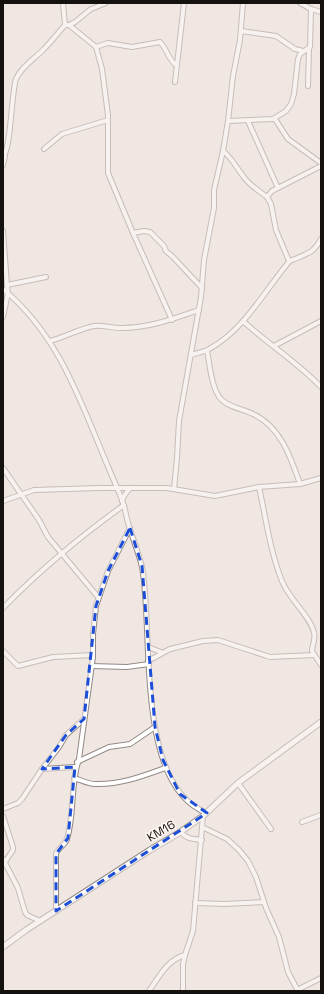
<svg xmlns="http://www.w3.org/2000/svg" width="324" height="994" font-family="'Space Grotesk',sans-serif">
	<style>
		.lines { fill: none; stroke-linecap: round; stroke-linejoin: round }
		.minor-casing { stroke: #938a86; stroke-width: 6 }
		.tertiary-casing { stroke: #938a86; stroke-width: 7 }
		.minor { stroke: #fff; stroke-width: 4 }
		.tertiary { stroke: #fff; stroke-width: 5 }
		.marked { fill: none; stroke: #1d4ed8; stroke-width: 3; stroke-dasharray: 8 5; stroke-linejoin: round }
		.labels { text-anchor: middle; stroke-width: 3; stroke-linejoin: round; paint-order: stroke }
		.street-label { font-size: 12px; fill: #14110f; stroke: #fef4f0 }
	</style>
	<rect width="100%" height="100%" fill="#f1e7e2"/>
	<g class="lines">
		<defs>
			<g id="minor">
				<polyline points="63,3 65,25 69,25 96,47 102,69 108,115 108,173 133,233 172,320"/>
				<polyline points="300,3 311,9 321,12"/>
				<polyline points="69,25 75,22 91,9 106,3"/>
				<polyline points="241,31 276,36 295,49 303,51"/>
				<path d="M96,47L108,43L132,47L160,42C167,49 168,59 176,65"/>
				<polyline points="175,82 184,3"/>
				<polyline points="308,86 309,49"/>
				<polyline points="275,119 288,139 321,163"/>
				<polyline points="228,121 273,119 286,111 291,104 294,94 298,59 300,54 310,47 311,9"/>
				<polyline points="248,121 278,188"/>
				<polyline points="44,149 62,134 108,120"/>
				<path d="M223,151C232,158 236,167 243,176C249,185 258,190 267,197L272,191L321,166"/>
				<path d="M3,157C11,150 11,95 16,79C21,67 34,59 43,50C51,42 58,33 65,25"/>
				<polyline points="3,165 5,156"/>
				<polyline points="267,197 271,204 276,230 289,261"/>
				<polyline points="3,231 7,285 8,293 3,317"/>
				<polyline points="133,233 144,231 150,232 164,246 166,251 173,257 202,288"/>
				<polyline points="7,285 46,277"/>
				<path d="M3,289C60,336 81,403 109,469C114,481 120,493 124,506C126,513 127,521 130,529C134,542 139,554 142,567C154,629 134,786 207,813"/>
				<path d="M243,321C268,344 297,362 321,387"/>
				<path d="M50,341C65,337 79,329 94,326C103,325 112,328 121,328C149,328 173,319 199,310"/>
				<polyline points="274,346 321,321"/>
				<path d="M207,351C210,365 211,386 220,398C227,407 243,409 253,414C281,427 291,458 300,484"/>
				<path d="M191,355C197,353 204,352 209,349C243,331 264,292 288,263C290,260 292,260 295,259C309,253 314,252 321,239"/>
				<polyline points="3,468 39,520 48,537 98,597"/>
				<path d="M259,487C266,519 270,551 282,581C288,598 312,618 314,633C316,639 312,645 312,651L321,665"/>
				<polyline points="174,489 177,458 179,421 201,297 204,260 214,208 214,190 223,151 228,121 233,76 240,40 243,3"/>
				<polyline points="3,501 34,490 98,488 167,488 215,496 259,487 300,484 321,478"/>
				<polyline points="122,501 124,496 130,488"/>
				<path d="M3,608C40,570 81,536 124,505"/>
				<polyline points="148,647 161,652"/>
				<polyline points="3,651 18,666 53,657 93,655"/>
				<polyline points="148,661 170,649 203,641 218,640 270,657 314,655"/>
				<polyline points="91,666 127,667 149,664"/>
				<polyline points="77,762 109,747 130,744 155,727"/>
				<polyline points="42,769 75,767"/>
				<path d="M74,778C81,780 88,784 95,784C120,785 143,776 165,768"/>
				<polyline points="238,783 271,829"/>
				<polyline points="3,809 18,803 22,799 42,769 59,747 66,735 84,719"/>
				<polyline points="3,816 13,847 13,850 5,862"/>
				<polyline points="302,822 321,815"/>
				<polyline points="202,827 227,839 239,850 248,861 256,877 266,908 279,937 288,972 298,991"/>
				<path d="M181,832C186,839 193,839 202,840"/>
				<polyline points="3,859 18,888 25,912 27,915 40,921"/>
				<polyline points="195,903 224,904 264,902"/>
				<path d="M56,911V854C58,848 65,845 67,839C75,813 70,784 79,759L93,657V634L96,606L108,571L130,528"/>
				<polyline points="297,990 321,978"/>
				<path d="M149,991C159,977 167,960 185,955"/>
				<polyline points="183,991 183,964 185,955 193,931 203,816"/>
			</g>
			<polyline id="tertiary" points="3,947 26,930 150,850 179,833 203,816 238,783 321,722"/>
		</defs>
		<!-- minor casing -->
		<use href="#minor" class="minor-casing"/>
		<!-- tertiary casing -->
		<use href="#tertiary" class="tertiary-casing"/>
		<!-- minor -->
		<use href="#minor" class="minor"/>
		<!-- tertiary -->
		<use href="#tertiary" class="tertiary"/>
	</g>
	<!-- marked area -->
	<path d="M0 0H324V994H0ZM130,528L142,566L155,727L163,760L180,794L207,813L56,911V854L68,838L75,767L42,769L66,735L84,719L96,606L108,571Z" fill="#f1e7e2" fill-opacity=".55" fill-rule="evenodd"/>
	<path class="marked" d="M130,528L142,566L155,727L163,760L180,794L207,813L56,911V854L68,838L75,767L42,769L66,735L84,719L96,606L108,571Z"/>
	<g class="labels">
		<!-- street labels -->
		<g class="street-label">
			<text transform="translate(161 831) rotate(-30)" y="4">KM16</text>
		</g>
	</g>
	<!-- border -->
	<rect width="324" height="994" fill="none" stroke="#14110f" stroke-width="8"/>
</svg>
